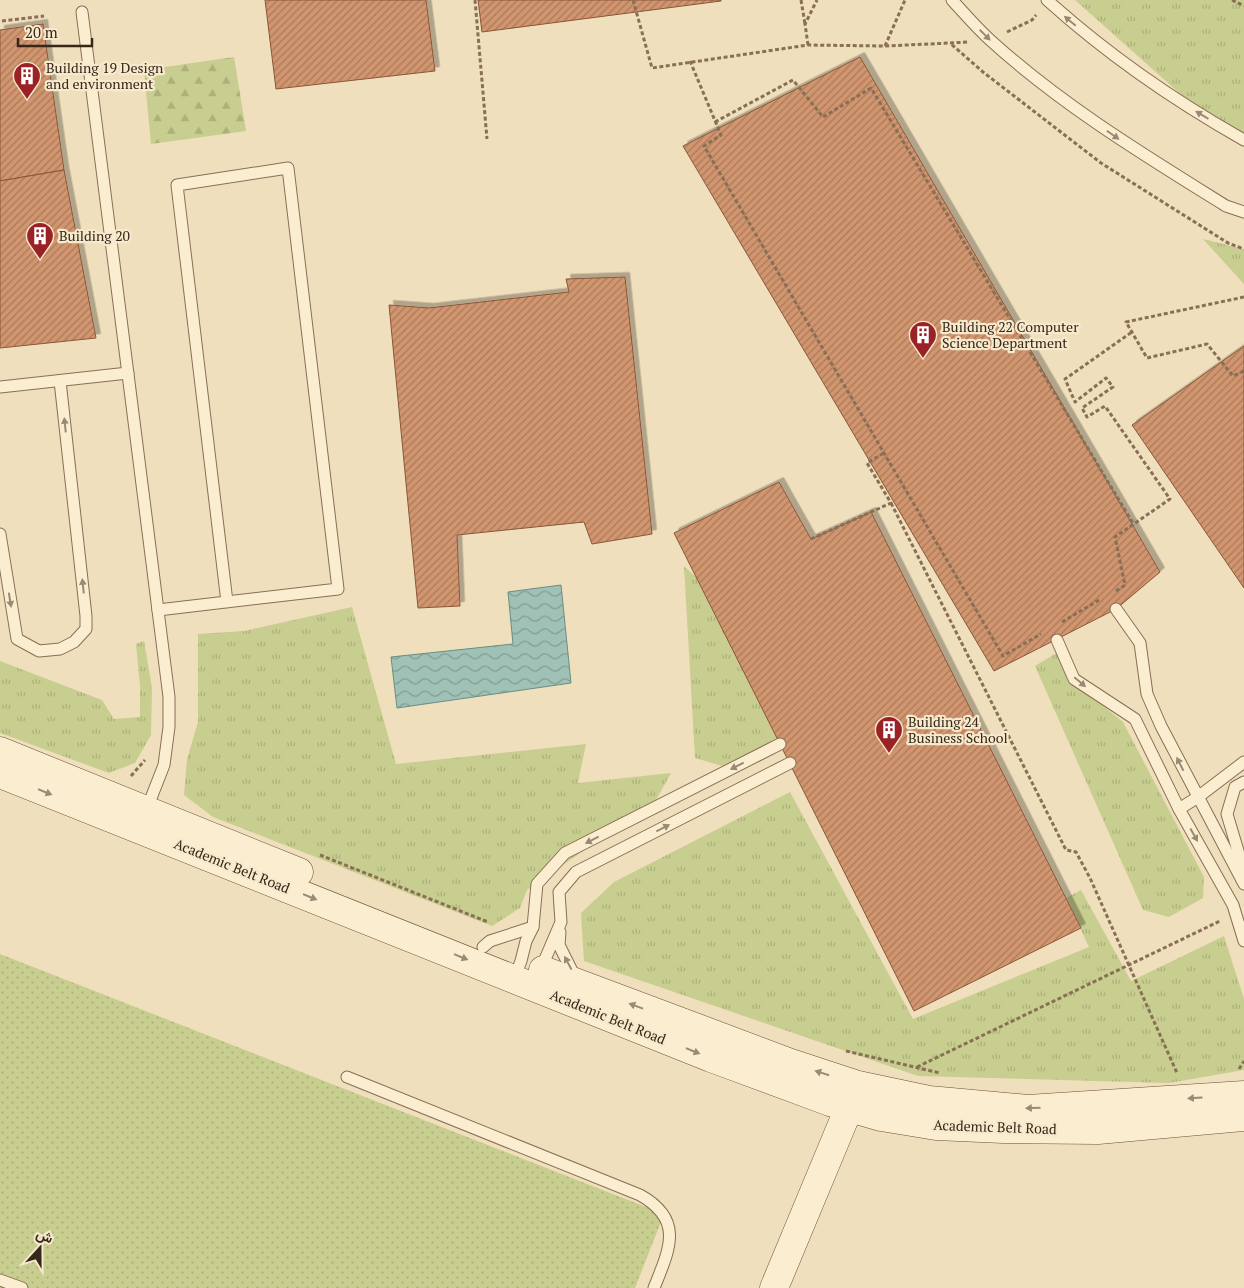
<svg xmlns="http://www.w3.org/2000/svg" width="1244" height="1288" font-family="'PT Serif',Vazirmatn,serif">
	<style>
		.grass { fill: url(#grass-tufts) }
		.forest { fill: url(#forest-firs) }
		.garden { fill: url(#garden-dots) }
		.water { fill: url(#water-waves); stroke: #678e84 }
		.building { fill: url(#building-hatch); stroke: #895739; filter: url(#shadow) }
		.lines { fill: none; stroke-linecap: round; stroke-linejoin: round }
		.lane-casing { stroke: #886f55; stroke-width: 13 }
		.secondary-casing { stroke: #6a5038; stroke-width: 29 }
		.path { stroke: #886f55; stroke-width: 3; stroke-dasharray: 4 2.5; stroke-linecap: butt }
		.lane { stroke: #fbedcf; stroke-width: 11 }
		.secondary { stroke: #fbedcf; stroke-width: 28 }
		.oneway { fill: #988a74 }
		.labels { text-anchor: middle; stroke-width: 4.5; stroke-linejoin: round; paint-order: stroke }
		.poi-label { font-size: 14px; fill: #36271a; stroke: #f7e9cc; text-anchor: start }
		.street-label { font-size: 14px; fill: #36271a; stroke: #f7e9cc }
	</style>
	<defs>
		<pattern id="grass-tufts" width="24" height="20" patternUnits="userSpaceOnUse" patternTransform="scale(1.25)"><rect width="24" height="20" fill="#c8ce8f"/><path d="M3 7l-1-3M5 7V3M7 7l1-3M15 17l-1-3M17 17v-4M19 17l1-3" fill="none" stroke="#acb17b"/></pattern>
		<pattern id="forest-firs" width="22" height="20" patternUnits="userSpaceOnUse" patternTransform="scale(1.25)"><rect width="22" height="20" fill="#c8ce8f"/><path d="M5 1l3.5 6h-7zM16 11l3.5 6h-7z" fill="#acb17b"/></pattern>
		<pattern id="garden-dots" width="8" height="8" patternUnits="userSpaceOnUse" patternTransform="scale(1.25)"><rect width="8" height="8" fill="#c8ce8f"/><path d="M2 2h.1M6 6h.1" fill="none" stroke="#acb17b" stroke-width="1.8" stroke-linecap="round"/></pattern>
		<pattern id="water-waves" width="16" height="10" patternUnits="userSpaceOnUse" patternTransform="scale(1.25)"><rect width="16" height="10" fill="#a0c1b6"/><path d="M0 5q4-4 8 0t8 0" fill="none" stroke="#839d93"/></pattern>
		<pattern id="building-hatch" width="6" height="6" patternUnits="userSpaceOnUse" patternTransform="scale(1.25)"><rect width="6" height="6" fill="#d1956f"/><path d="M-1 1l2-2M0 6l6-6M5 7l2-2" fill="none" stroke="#aa7a5a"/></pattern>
		<filter id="shadow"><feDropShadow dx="4.5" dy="-4.5" stdDeviation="0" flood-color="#0004"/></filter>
	</defs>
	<rect width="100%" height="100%" fill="#f0dfbc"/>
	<!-- grass -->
	<g class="grass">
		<polygon points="1075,0 1244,0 1244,137 1196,108"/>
		<polygon points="1203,239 1244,249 1244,284"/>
		<polygon points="684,566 697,578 780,744 726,767 695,758"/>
		<polygon points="352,607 396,764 586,744 578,783 671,773 656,800 527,890 520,908 492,926 213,817 184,795 187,759 198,722 198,634 244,631"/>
		<polygon points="144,641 152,688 151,735 135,763 109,773 0,733 0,661 102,700 114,719 140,717 140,686 136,644"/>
		<polygon points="1058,652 1077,685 1123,722 1204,877 1203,898 1169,917 1143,910 1035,666"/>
		<polygon points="790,792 913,1019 1089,947 1066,898 1081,890 1131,981 1224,936 1244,999 1244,1070 1169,1083 918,1076 584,961 581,913 614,882"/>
	</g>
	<!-- forest -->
	<polygon class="forest" points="234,57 246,131 151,144 144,70"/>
	<!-- garden -->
	<polygon class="garden" points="0,954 664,1214 635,1288 0,1288"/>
	<!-- water -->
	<polygon class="water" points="561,585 571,683 397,708 391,657 513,644 508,592"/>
	<!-- building -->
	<g class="building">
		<polygon points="265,0 426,0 435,71 276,89"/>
		<polygon points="478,0 721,0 721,1 482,32"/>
		<polygon points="43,24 64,170 0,181 0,30"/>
		<polygon points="860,57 1160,572 1116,609 994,671 683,146"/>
		<polygon points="64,170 96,338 0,348 0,181"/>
		<polygon points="625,277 652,534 592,544 584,522 457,535 460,606 418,608 389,305 429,308 569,292 566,279"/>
		<polygon points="1244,346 1244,588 1132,425"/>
		<polygon points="779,482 811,539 871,512 1081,928 914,1011 674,533"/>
	</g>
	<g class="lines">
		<defs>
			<g id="lane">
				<path d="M952,0C964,13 976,27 989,39C1060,104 1144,155 1226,206L1244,212"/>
				<path d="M1047,0C1107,54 1173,100 1244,140"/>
				<polyline points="82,12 169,697 169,727 164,765 146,811"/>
				<polyline points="0,387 128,373"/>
				<polyline points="0,534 17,639 39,651 60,649 74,642 86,629 86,616 60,381"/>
				<polyline points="1116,609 1140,643 1147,694 1161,726 1244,884"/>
				<polyline points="158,610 338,589 288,168 177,185 227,602"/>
				<polyline points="1057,640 1074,679 1135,719 1179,809 1233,905 1244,941"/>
				<polyline points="1244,782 1235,787 1227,814 1244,871"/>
				<polyline points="1179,809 1198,797 1244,762"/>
				<polyline points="560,932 559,945 575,977"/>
				<polyline points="483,947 490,941 533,927"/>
				<polyline points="540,971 561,922 559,892 576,872 790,763"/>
				<polyline points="514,979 521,961 526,941 533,927 537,884 565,853 780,744"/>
				<path d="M347,1077L640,1195C685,1220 669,1250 654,1288"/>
				<polyline points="0,1280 22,1288"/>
			</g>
			<g id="secondary">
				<polyline points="0,751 299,872"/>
				<polyline points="0,774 711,1058 830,1102 881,1117 936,1126 1003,1129 1098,1130 1244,1117"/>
				<polyline points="543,970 791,1063 858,1085 929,1100 1028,1109 1244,1095"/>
				<polyline points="774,1288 856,1091"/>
			</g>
		</defs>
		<!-- lane casing -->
		<use href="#lane" class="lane-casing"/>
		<!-- secondary casing -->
		<use href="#secondary" class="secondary-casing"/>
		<!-- path -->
		<g class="path">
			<polyline points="475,0 487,139"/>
			<polyline points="633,0 652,68 808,45 885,46 950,43"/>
			<polyline points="801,0 805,24"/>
			<polyline points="1232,0 1244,6"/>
			<polyline points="2,21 44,16"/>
			<polyline points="1007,32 1032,20 1036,15"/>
			<polyline points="967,42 950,43 983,72 1101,163 1228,243 1244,249"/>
			<polyline points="808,45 805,24 817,0"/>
			<polyline points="885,46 905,0"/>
			<polyline points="690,61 721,135 704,146 1003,656 1041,634"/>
			<polyline points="715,122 793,80 823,117 871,88 1134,525"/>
			<polyline points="1244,297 1126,322 1147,358 1207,344 1233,376 1244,371"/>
			<polyline points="891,503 1066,850 1076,852 1090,878 1177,1073"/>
			<polyline points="811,539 891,503 867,463 884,453"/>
			<polyline points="1116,591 1125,585 1115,537 1170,499 1105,406 1087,417 1082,408 1113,387 1106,378 1075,402 1065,379 1132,332"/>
			<polyline points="1062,622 1099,600"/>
			<polyline points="131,776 145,760"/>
			<polyline points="320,855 488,922"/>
			<polyline points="846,1051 940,1073"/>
			<polyline points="917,1067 1220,921"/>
			<polyline points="1239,1069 1244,1061"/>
		</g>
		<!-- lane -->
		<use href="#lane" class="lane"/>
		<!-- secondary -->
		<use href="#secondary" class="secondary"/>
	</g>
	<!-- one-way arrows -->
	<defs><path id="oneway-solid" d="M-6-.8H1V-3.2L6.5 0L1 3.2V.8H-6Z" transform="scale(1.25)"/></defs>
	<g class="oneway">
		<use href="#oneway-solid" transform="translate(1070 21) rotate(-140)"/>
		<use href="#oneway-solid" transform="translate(985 35) rotate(45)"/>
		<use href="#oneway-solid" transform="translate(1202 115) rotate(-149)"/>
		<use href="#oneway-solid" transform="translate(1113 135) rotate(35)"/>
		<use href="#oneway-solid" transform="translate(65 425) rotate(-96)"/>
		<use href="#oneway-solid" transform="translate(83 586) rotate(-96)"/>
		<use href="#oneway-solid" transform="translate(10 600) rotate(81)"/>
		<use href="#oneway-solid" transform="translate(1080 682) rotate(40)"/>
		<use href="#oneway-solid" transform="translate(1180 764) rotate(-117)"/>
		<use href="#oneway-solid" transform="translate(737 766) rotate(153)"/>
		<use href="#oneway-solid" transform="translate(45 792) rotate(22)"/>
		<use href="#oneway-solid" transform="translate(663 828) rotate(-27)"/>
		<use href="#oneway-solid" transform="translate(1194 835) rotate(61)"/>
		<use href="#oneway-solid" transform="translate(592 840) rotate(153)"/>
		<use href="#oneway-solid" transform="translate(310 897) rotate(22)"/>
		<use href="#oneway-solid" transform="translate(461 957) rotate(22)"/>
		<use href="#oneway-solid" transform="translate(568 963) rotate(-118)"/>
		<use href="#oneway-solid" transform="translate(636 1006) rotate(-160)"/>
		<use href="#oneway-solid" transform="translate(693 1051) rotate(22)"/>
		<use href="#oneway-solid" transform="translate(822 1073) rotate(-162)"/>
		<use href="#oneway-solid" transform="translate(1195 1098) rotate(176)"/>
		<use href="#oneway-solid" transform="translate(1033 1108) rotate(178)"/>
	</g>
	<!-- icons -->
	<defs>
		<symbol id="building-pin" viewBox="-11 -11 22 30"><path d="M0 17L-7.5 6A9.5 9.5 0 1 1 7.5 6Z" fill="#9a2125" stroke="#f7e9cc"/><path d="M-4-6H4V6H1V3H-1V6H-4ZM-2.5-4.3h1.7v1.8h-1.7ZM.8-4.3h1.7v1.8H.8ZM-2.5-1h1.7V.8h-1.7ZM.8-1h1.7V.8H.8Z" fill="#fff"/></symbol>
	</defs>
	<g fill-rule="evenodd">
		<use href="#building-pin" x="11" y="60" width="32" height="43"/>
		<use href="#building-pin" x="24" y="220" width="32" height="43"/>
		<use href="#building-pin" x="907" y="319" width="32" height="43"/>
		<use href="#building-pin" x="873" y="714" width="32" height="43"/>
	</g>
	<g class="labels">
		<!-- poi labels -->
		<g class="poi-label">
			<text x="46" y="73">Building 19 Design<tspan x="46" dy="16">and environment</tspan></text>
			<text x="59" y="241">Building 20</text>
			<text x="942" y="332">Building 22 Computer<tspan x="942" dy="16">Science Department</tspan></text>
			<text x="908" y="727">Building 24<tspan x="908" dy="16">Business School</tspan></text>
		</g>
		<!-- street labels -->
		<g class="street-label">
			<text transform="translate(232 866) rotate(22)" y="5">Academic Belt Road</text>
			<text transform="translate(608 1017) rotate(22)" y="5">Academic Belt Road</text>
			<text transform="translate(995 1127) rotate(2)" y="5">Academic Belt Road</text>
		</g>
	</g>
	<!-- north arrow -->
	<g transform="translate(40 1248) rotate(21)" stroke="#f7e9cc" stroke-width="4" paint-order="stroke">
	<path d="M0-4L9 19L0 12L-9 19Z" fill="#36271a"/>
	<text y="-8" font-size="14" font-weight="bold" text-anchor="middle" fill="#36271a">ش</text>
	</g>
	<!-- scale -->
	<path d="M18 38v8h74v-8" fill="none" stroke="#36271a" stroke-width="2.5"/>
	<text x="25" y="38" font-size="15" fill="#36271a" stroke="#f7e9cc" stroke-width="4" paint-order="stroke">20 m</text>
</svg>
